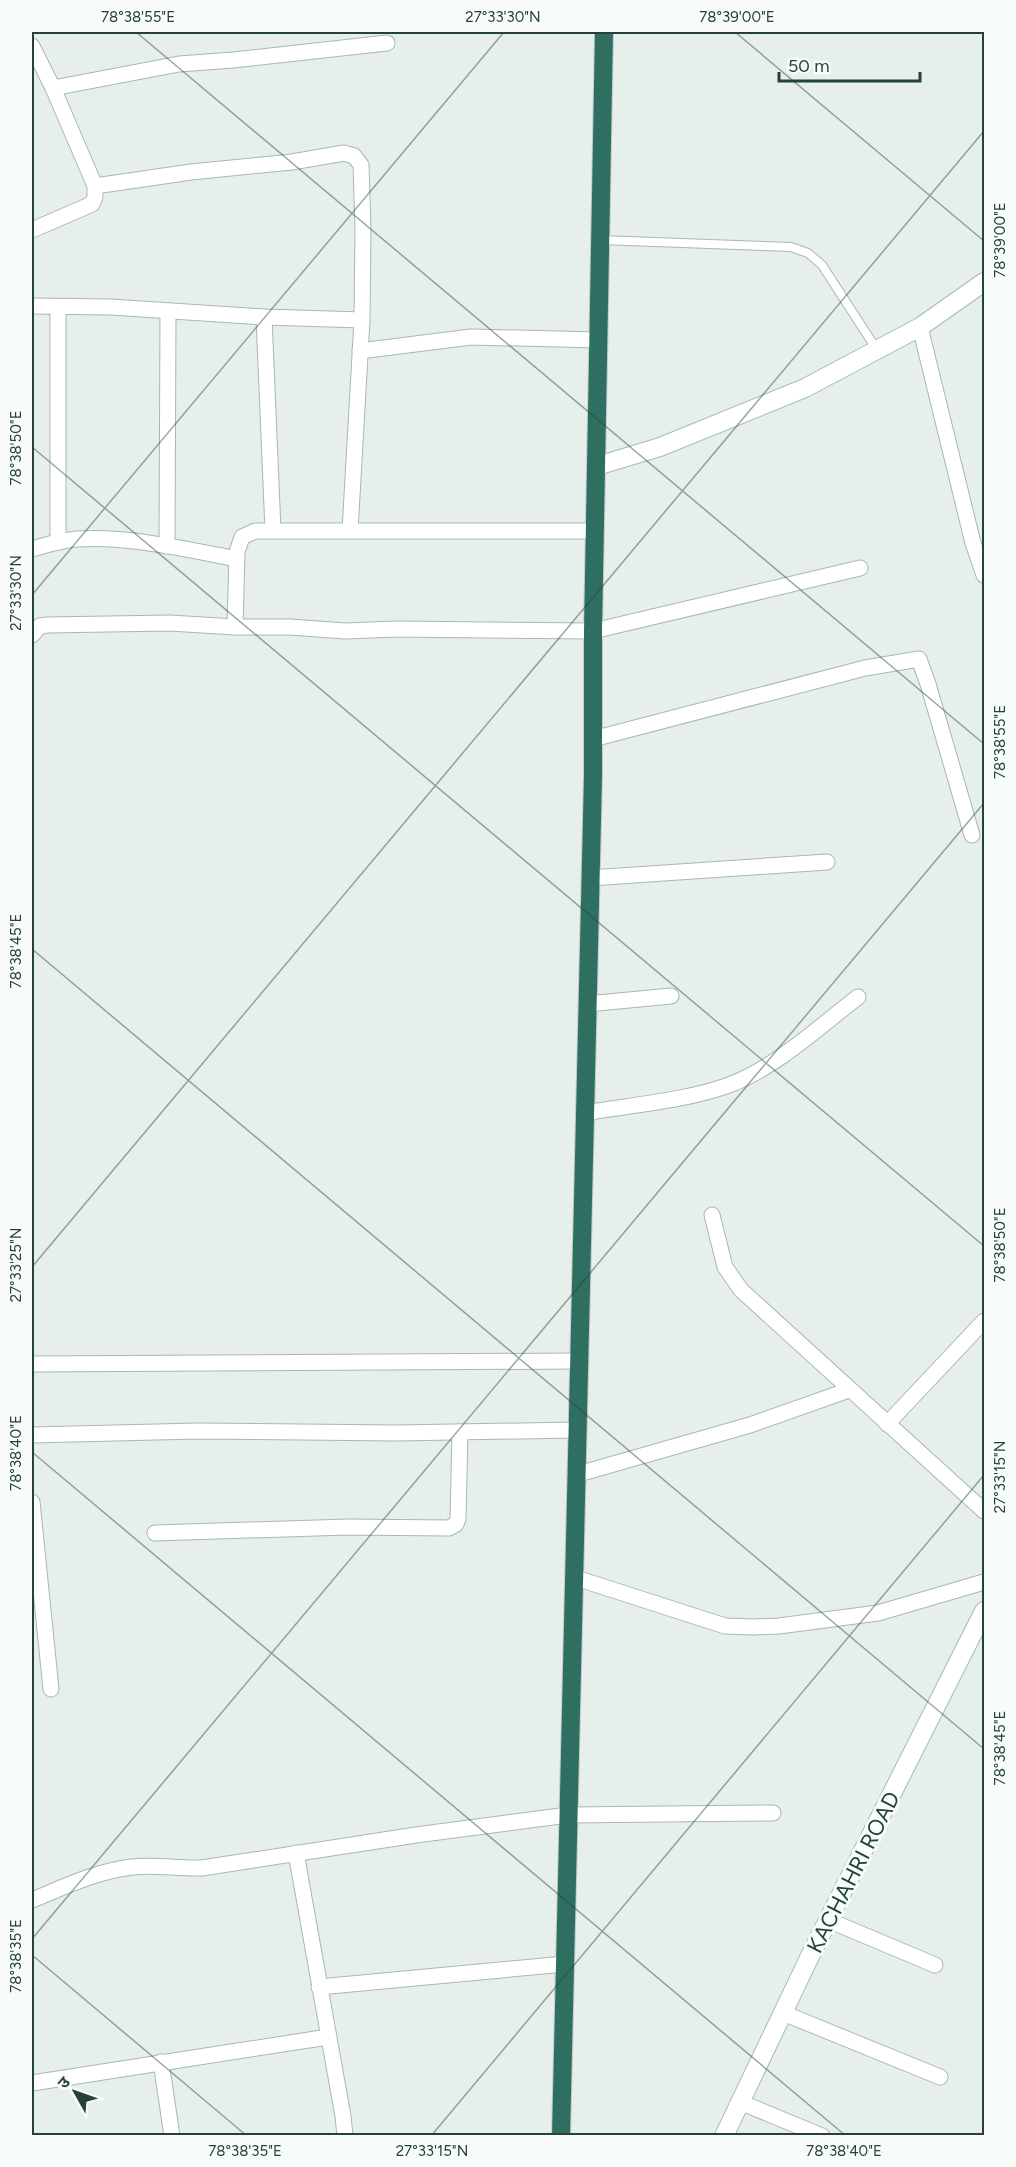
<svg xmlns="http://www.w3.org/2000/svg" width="1016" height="2167" font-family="Figtree,'Noto Sans Devanagari',sans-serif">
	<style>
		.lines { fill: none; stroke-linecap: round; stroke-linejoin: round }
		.lane-casing { stroke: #a8b8b2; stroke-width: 10 }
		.street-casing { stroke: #a8b8b2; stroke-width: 17 }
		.secondary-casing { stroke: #a4bbb3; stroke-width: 20 }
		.highway-casing { stroke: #c2cac8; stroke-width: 20 }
		.lane { stroke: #fff; stroke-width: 8 }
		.street { stroke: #fff; stroke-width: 15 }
		.secondary { stroke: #fff; stroke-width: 18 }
		.highway { stroke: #2f6f62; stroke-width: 18 }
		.ticks { fill: none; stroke: #24423a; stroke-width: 1.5; stroke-opacity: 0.45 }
		.labels { text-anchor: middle; stroke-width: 6; stroke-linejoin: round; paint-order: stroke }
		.street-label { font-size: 22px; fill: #24423a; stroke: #f7fbf9 }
		.neatline { fill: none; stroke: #24423a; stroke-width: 2 }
		.ticks-label { font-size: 15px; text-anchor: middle; fill: #24423a }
	</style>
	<rect width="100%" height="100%" fill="#e6efeb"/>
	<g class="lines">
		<defs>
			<polyline id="lane" points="600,240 791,247 808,253 822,265 877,350"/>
			<g id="street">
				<polyline points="32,46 53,88 95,186 95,197 92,204 32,230"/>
				<polyline points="53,88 179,64 233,60 387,43"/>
				<polyline points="95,186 191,172 292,162 344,153 354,156 361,165 363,229 362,320 350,531"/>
				<polyline points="32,306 111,307 264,317 362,320"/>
				<polyline points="58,307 58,542"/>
				<polyline points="264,317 273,531"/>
				<polyline points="920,327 973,543 984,575"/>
				<polyline points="360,351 471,337 599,340"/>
				<polyline points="167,546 168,312"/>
				<path d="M32,549C46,545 61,540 77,539C130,536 185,549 237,559"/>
				<polyline points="235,627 237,552 242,537 255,531 596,531"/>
				<polyline points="32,635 40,626 47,625 170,623 235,627 290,627 345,631 396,629 593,631 860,568"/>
				<polyline points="593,739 865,668 919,659 928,684 972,835"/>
				<polyline points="590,878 827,862"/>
				<polyline points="587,1004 671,996"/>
				<path d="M584,1113C631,1105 685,1101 729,1085C775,1068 819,1027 858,997"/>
				<polyline points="712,1215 725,1267 741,1290 984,1511"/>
				<polyline points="32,1364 578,1361"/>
				<polyline points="887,1424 984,1321"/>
				<polyline points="32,1435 198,1431 396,1433 576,1430"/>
				<polyline points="575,1475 750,1425 849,1390"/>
				<polyline points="32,1502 51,1689"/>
				<polyline points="155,1533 348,1527 449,1528 456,1524 458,1519 460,1432"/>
				<polyline points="573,1577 725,1626 753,1627 779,1626 878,1613 984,1582"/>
				<polyline points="296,1853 343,2116 345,2136"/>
				<path d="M32,1900C64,1887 97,1871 132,1867C155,1864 179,1869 202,1868L416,1835L568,1815L773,1813"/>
				<polyline points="828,1920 935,1965"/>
				<polyline points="319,1987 565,1964"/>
				<polyline points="783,2013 940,2077"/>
				<polyline points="161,2062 172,2136"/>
				<polyline points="32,2083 328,2037"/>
				<polyline points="740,2102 822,2136"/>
			</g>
			<g id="secondary">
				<polyline points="597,466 660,447 805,388 920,327 984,282"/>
				<polyline points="724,2136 811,1954 984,1611"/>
			</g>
			<polyline id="highway" points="561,2136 593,776 593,631 604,32"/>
		</defs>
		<!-- lane casing -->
		<use href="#lane" class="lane-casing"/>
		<!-- street casing -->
		<use href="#street" class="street-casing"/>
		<!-- secondary casing -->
		<use href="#secondary" class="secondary-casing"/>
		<!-- highway casing -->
		<use href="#highway" class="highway-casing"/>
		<!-- lane -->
		<use href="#lane" class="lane"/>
		<!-- street -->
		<use href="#street" class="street"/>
		<!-- secondary -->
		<use href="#secondary" class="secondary"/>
		<!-- highway -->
		<use href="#highway" class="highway"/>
	</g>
	<!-- ticks -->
	<path class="ticks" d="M136,32L984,744M735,32L984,241M32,447L984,1246M32,595L504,32M32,949L984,1749M32,1267L984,131M32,1452L846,2136M32,1939L984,803M32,1955L247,2136M431,2136L984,1475"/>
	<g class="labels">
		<!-- street labels -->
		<g class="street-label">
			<text transform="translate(853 1872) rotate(-63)" y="8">KACHAHRI ROAD</text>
		</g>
	</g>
	<!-- border -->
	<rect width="1016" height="2167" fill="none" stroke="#f7fbf9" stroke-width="66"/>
	<!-- north arrow -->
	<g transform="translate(75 2092) rotate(310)" stroke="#f7fbf9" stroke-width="4.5" paint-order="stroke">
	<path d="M0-4.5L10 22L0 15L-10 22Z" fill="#24423a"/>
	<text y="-9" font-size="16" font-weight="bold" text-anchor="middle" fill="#24423a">उ</text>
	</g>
	<!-- scale -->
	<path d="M779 72v9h141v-9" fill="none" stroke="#24423a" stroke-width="3"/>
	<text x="788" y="72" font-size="18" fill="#24423a" stroke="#f7fbf9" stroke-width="4.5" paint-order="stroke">50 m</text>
	<rect x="33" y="33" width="950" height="2101" class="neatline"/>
	<g class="ticks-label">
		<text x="138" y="22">78°38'55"E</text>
		<text x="503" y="22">27°33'30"N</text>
		<text x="737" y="22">78°39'00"E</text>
		<text transform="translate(1000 240) rotate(-90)" y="5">78°39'00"E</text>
		<text transform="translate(16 448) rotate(-90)" y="5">78°38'50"E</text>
		<text transform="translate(16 593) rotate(-90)" y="5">27°33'30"N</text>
		<text transform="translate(1000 742) rotate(-90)" y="5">78°38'55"E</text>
		<text transform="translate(16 951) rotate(-90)" y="5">78°38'45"E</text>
		<text transform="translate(1000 1245) rotate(-90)" y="5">78°38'50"E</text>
		<text transform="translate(16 1265) rotate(-90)" y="5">27°33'25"N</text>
		<text transform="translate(16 1453) rotate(-90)" y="5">78°38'40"E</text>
		<text transform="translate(1000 1477) rotate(-90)" y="5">27°33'15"N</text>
		<text transform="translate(1000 1748) rotate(-90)" y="5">78°38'45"E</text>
		<text transform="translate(16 1956) rotate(-90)" y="5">78°38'35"E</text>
		<text x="245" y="2156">78°38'35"E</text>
		<text x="432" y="2156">27°33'15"N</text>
		<text x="844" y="2156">78°38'40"E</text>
	</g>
</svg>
